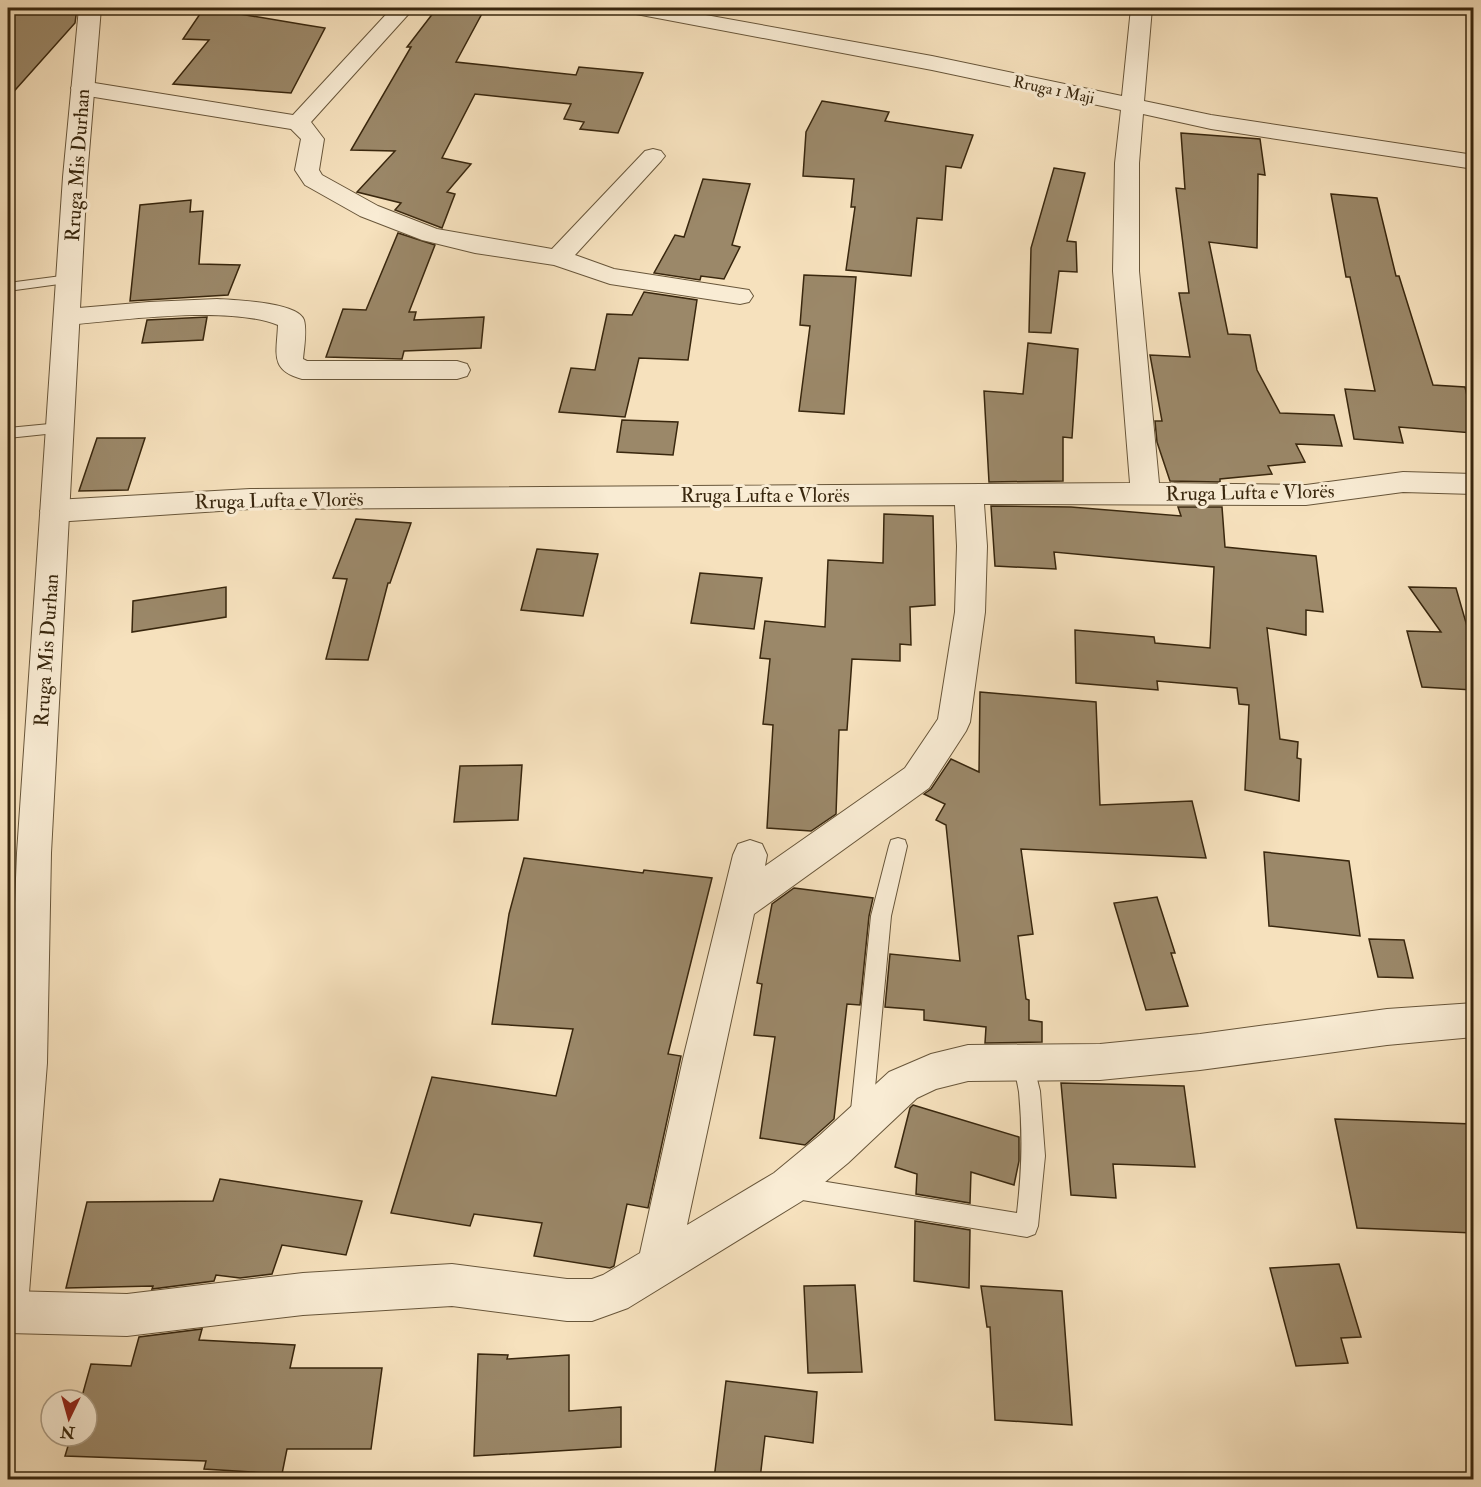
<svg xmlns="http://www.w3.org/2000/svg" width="1481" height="1487" font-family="'IM FELL Double Pica',serif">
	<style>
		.building { fill: #9b8869; stroke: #39270e; stroke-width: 1.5 }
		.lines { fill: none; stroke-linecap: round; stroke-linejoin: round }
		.service-casing { stroke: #68563a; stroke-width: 2 }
		.minor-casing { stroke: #68563a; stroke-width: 2 }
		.tertiary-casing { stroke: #68563a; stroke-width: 2 }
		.service { fill: #f9ecd4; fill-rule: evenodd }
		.minor { fill: #f9ecd4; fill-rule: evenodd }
		.tertiary { fill: #f9ecd4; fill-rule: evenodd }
		.labels { text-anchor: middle; stroke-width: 6; stroke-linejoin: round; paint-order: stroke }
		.far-street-label { font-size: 16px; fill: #39270e; stroke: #f9ecd4 }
		.street-label { font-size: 20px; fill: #39270e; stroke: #f9ecd4 }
	</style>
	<rect width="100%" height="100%" fill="#f6e1bd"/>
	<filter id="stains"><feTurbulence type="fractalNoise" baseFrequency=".00333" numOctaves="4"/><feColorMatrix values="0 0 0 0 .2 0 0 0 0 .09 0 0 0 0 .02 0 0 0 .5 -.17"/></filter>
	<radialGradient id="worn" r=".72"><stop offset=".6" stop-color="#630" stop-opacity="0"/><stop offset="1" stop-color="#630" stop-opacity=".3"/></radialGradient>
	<!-- building -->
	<g class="building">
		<polygon points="8,8 77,8 75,23 8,98"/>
		<polygon points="204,8 306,25 325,28 291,93 173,84 209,40 183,39"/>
		<polygon points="437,8 485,8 456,62 576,75 579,67 643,73 618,133 580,129 584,122 564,119 571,104 475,94 442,158 471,164 447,192 455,194 442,228 395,210 401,203 357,192 395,151 351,150 411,47 407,47"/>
		<polygon points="822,101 889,112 885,121 973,135 961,168 946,166 942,220 917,218 911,276 846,270 855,207 851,207 854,179 803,176 806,132"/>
		<polygon points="1181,133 1260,139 1265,175 1258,174 1257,248 1209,242 1228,334 1250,335 1257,370 1280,413 1334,415 1342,446 1296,444 1305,462 1268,466 1272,474 1220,479 1220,482 1170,481 1157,442 1155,421 1162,421 1150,355 1190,357 1179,293 1189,293 1176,188 1185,189"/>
		<polygon points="1054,168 1085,173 1067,241 1076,242 1077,272 1059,271 1051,333 1029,332 1031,248"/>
		<polygon points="703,179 750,184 732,245 740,247 724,279 701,276 700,280 654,273 675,235 684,237"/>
		<polygon points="1331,194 1377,198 1396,276 1399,276 1433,385 1465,387 1473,422 1473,433 1399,427 1403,443 1354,439 1345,389 1375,391 1350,277 1346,277"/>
		<polygon points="191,200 190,212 203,211 199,264 240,265 228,295 130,301 140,205"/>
		<polygon points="398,233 435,245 409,312 416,312 414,320 484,317 481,348 404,351 402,359 326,357 343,309 366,310"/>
		<polygon points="804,275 856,277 844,414 799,411 810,326 800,325"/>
		<polygon points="644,292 697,300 688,360 639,358 625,417 559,412 571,368 595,370 607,314 632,315"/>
		<polygon points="207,317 203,340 142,343 147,320"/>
		<polygon points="1028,343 1078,349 1072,438 1063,437 1063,481 989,482 984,391 1023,394"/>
		<polygon points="622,420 678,422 673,455 617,452"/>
		<polygon points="97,438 145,438 128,490 79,491"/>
		<polygon points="991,506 1071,507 1181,516 1178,507 1222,507 1225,547 1316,556 1323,612 1306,610 1306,635 1267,628 1280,739 1298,742 1297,758 1301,759 1299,801 1245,790 1249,705 1239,704 1237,688 1157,681 1158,690 1076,683 1075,630 1154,637 1155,643 1210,648 1214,567 1054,552 1056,569 995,566"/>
		<polygon points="884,514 933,516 935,605 910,607 911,645 900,644 900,661 852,659 847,730 839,730 836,814 811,831 767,828 773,725 763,724 770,659 760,658 765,621 825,627 828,560 883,563"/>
		<polygon points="356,519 411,523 390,583 388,583 368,660 326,659 347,579 333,578"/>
		<polygon points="537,549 598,554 583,616 521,610"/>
		<polygon points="700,573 762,578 754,629 691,623"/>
		<polygon points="226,587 226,617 132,632 133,601"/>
		<polygon points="1409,587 1456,588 1473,647 1473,690 1422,687 1407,631 1441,632"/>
		<polygon points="980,692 1096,702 1100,805 1192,801 1206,858 1021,849 1033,934 1018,936 1026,999 1029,1000 1029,1020 1042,1022 1042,1042 985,1043 986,1027 924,1020 924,1010 885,1007 890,954 960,961 946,825 936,820 945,804 924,794 931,789 951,759 979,772"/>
		<polygon points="522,765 518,820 454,822 460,766"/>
		<polygon points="1264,852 1349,861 1360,936 1269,926"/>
		<polygon points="524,858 643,873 644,870 712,878 668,1054 681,1056 648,1208 627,1204 614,1266 610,1268 534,1256 542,1223 474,1214 470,1226 391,1213 432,1077 556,1096 573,1029 492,1024 509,914"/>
		<polygon points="794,888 873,898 869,916 860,1005 847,1004 834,1119 805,1145 760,1138 775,1037 754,1035 762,984 757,983 772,904"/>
		<polygon points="1157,897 1175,953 1171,953 1188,1006 1146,1010 1114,903"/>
		<polygon points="1369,939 1404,940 1413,978 1378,977"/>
		<polygon points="1061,1083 1184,1086 1195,1167 1113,1164 1116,1198 1071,1195"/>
		<polygon points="913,1105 1019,1137 1019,1161 1014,1185 971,1172 970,1203 916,1194 917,1174 895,1167 910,1108"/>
		<polygon points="1335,1119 1473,1124 1473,1233 1357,1228"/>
		<polygon points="220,1179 362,1201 346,1255 282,1245 272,1274 240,1278 216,1275 214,1281 152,1289 153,1286 66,1288 87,1202 213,1201"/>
		<polygon points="915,1221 970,1230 969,1288 914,1281"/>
		<polygon points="1339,1264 1361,1337 1341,1338 1348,1363 1296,1366 1270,1268"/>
		<polygon points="855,1285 862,1372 808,1373 804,1286"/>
		<polygon points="981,1286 1062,1291 1072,1425 995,1420 990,1327 987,1327"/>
		<polygon points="202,1329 199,1340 295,1345 290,1368 382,1368 371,1449 287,1449 282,1474 204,1469 206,1461 65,1456 71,1436 87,1436 87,1400 81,1400 91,1364 131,1366 139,1337"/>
		<polygon points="478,1354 508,1355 507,1359 569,1355 569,1411 621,1407 621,1447 474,1456"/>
		<polygon points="726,1381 817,1392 813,1443 765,1436 760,1479 714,1479"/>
	</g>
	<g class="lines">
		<defs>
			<g id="service">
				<polygon points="69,275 74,276 76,279 74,282 8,291 8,283"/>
				<polygon points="60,423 68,428 65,432 8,438 8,428"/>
				<polygon points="898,838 905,840 907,846 891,916 872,1120 869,1127 861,1130 853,1127 850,1120 871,916 889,846 891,840"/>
				<path d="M1024,1052L1031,1055L1040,1091L1045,1156L1038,1226L1035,1234L1027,1237L790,1198L782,1195L779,1187L782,1179L790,1176L1017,1213C1022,1170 1023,1135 1019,1092C1017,1079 1012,1067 1017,1055Z"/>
			</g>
			<g id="minor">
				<polygon points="392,8 414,8 311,122 324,139 319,170 322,175 378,206 437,229 552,249 645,151 653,149 661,151 665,156 661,161 575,255 614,269 749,290 753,296 749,302 740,304 610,284 554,265 475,253 422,240 360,216 305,185 295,170 301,139 291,129 82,95 74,93 71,88 74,83 82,81 293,115"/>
				<polygon points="625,8 667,8 932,56 1122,96 1131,8 1152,8 1144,101 1211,115 1474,155 1474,169 1211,129 1143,114 1139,163 1139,271 1159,483 1306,485 1403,472 1474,474 1474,494 1403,492 1306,505 984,504 987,546 985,612 970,722 966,731 929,788 754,914 687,1225 774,1173 820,1135 889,1072 931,1054 968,1045 1100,1044 1200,1034 1387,1009 1474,1003 1474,1037 1387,1045 1200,1070 1100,1080 968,1081 936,1089 917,1098 848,1163 802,1201 628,1308 592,1321 567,1321 452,1306 303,1315 127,1336 8,1333 8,1291 127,1294 303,1273 452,1264 567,1279 592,1279 603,1275 640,1253 683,1059 733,855 738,844 750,840 762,844 767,855 765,866 905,768 938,719 955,612 957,546 955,505 250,509 55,522 45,518 40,511 45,504 55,500 250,489 1130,483 1113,271 1115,163 1121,110 932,70 636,14 629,12"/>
				<path d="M217,299C234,300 298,302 304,320C307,331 304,348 303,359L307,361H457L467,364L470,370L467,376L457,379H302C269,370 277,353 278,325C229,305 121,320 67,325L58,323L54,317L58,311L67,309L149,302Z"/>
			</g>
			<polygon id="tertiary" points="79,8 101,8 87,177 51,853 47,1063 29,1293 23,1308 8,1314 8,1078 17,853 63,177"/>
		</defs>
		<!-- service casing -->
		<use href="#service" class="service-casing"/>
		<!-- minor casing -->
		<use href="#minor" class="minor-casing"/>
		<!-- tertiary casing -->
		<use href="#tertiary" class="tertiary-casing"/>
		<!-- service -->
		<use href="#service" class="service"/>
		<!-- minor -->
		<use href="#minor" class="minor"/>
		<!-- tertiary -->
		<use href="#tertiary" class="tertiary"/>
	</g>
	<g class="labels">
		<!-- far-street labels -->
		<g class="far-street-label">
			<text transform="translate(1054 89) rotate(12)" y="6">Rruga 1 Maji</text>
		</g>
		<!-- street labels -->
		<g class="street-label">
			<text transform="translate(77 165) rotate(-86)" y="7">Rruga Mis Durhan</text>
			<text transform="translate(1250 492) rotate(-1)" y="7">Rruga Lufta e Vlorës</text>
			<text x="765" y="502">Rruga Lufta e Vlorës</text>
			<text transform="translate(279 500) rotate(-1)" y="7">Rruga Lufta e Vlorës</text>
			<text transform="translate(46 650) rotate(-86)" y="7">Rruga Mis Durhan</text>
		</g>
	</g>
	<!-- margin -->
	<rect width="1481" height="1487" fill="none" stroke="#f6e1bd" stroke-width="30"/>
	<rect x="9" y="9" width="1463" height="1469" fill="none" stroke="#39270e" stroke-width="3"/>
	<rect x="15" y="15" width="1451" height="1457" fill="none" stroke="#39270e" stroke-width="1.5"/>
	<!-- north arrow -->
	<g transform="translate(69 1418) rotate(185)"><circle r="28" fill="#f9ecd4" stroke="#ac9d85" stroke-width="1.5"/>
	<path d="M0-4.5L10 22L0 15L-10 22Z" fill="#8f2418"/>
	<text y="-9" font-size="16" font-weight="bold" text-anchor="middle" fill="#39270e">N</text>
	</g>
	<rect width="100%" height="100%" filter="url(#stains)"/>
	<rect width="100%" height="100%" fill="url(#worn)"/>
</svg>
